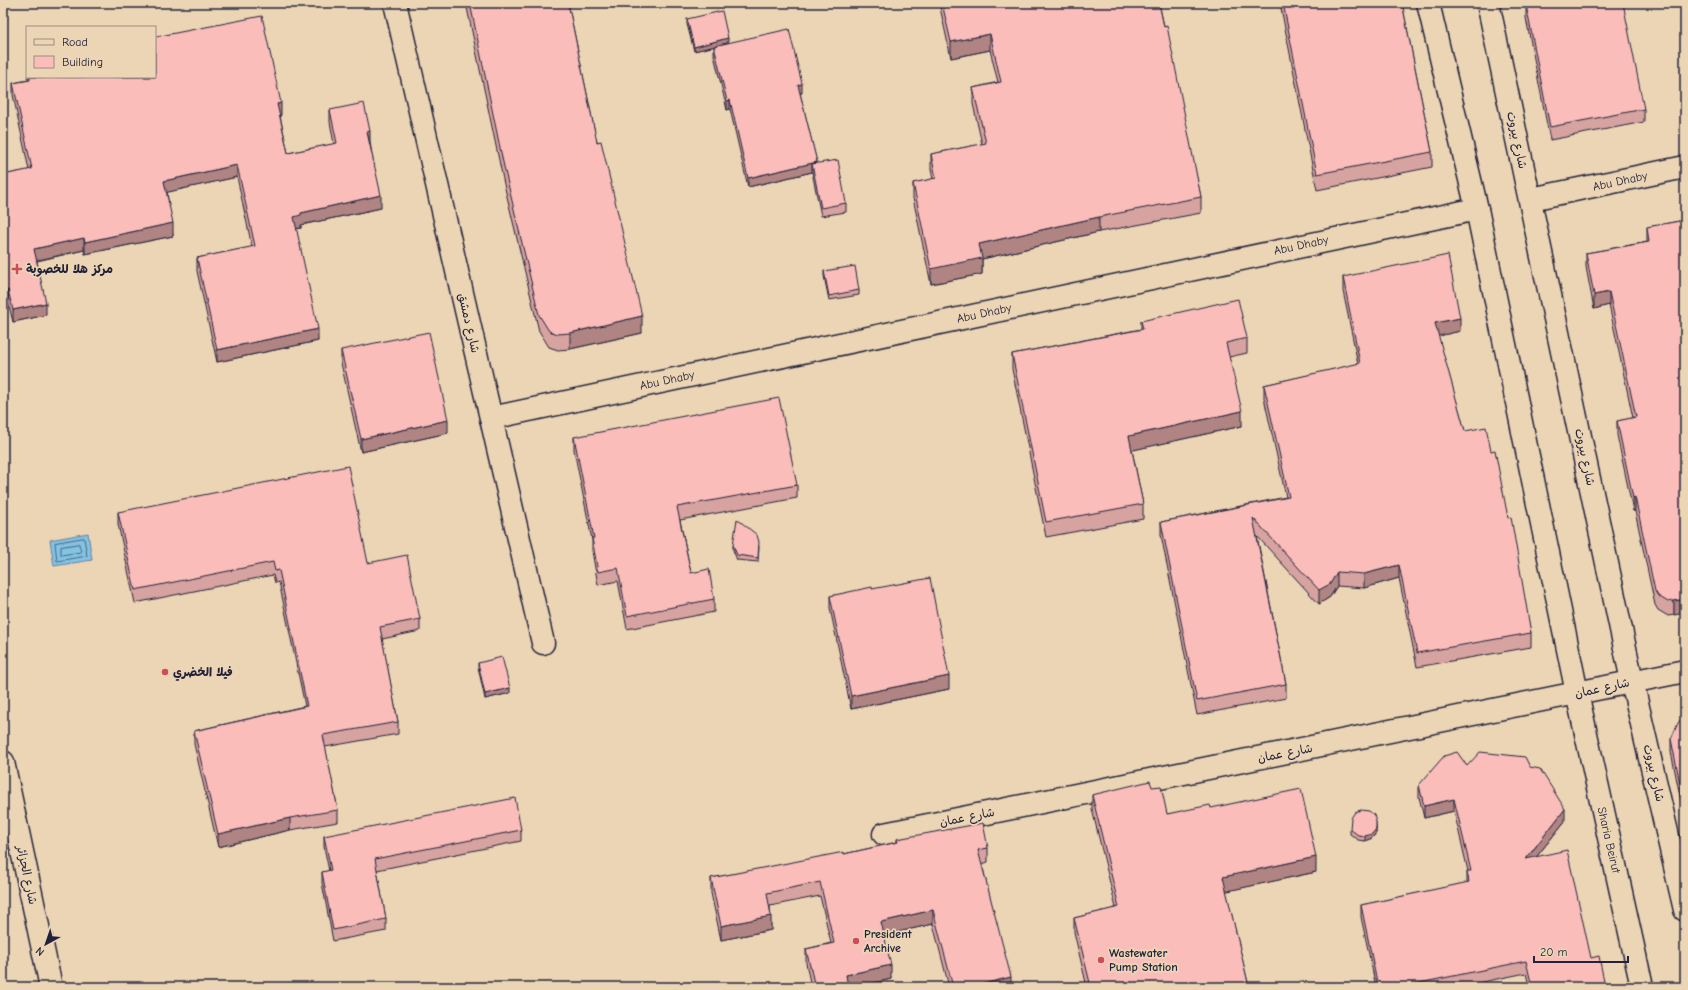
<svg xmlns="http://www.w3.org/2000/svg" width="1688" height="990" font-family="'Comic Neue','Playpen Sans Arabic',sans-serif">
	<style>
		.water { fill: #84c3e4; stroke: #5d83a0 }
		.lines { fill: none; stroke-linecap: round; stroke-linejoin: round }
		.shore { stroke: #49627f; stroke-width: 1 }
		.street-casing { stroke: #22223b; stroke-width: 25 }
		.secondary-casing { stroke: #22223b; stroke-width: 25 }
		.street { stroke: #ecd5b5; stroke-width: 22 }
		.secondary { stroke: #ecd5b5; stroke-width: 22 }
		.wall { fill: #d7a3a0; stroke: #22223b }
		.shaded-wall { fill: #af8482; stroke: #22223b }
		.building { fill: #fabdba; stroke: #22223b }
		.poi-dot { fill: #d1495b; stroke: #ecd5b5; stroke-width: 1.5 }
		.labels { text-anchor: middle; stroke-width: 3.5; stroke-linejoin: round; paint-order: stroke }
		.street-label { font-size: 12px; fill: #22223b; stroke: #ecd5b5 }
		.poi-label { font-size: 12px; font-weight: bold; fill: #22223b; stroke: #ecd5b5; text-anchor: start }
	</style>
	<rect width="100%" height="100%" fill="#ecd5b5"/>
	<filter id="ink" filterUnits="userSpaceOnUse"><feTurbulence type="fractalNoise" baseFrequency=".025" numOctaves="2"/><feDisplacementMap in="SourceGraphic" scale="8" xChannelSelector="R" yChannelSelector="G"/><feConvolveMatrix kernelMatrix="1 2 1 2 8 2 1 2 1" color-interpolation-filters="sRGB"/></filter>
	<g filter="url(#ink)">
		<!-- water -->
		<polygon class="water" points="88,533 92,560 54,566 50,540"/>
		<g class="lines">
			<!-- shore -->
			<g class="shore">
				<polygon points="84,538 87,556 57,561 55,543"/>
				<polygon points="79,544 81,552 61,555 61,547"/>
			</g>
			<defs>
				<g id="street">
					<polyline points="395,3 543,643"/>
					<polyline points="1531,199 1685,167"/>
					<polyline points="491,418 1477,209"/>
					<polyline points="3,762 51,987"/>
					<polyline points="884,834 1685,671"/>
				</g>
				<g id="secondary">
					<polyline points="1428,3 1477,209 1577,693 1642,987"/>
					<polyline points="1488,3 1632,681 1685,910"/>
				</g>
			</defs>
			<!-- street casing -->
			<use href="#street" class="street-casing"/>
			<!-- secondary casing -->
			<use href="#secondary" class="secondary-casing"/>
			<!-- street -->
			<use href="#street" class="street"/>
			<!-- secondary -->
			<use href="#secondary" class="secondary"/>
		</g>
		<!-- wall -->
		<g class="wall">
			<polygon points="466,3 568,3 597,142 642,333 570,349 558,350 549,347 539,331 504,184"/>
			<polygon points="939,3 1159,3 1201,197 1201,213 1099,232 982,259 982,274 931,284 913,198 913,183 933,179 931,170 931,154 982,144 973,104 973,88 998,82 990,50 951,58"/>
			<polygon points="1280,3 1402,3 1432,152 1432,167 1317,190"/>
			<polygon points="1526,5 1644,109 1644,122 1550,140 1526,18"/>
			<polygon points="687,19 728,43 694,51 687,24"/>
			<polygon points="714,46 802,93 800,93 817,163 846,203 846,212 821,216 812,172 748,187 730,109 727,110 714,55"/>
			<polygon points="27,77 155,77 281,115 280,116 288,153 334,144 330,122 330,110 370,142 381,208 301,225 301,228 296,229 318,341 217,362 197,271 197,258 252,247 237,177 167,192 173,236 85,254 84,250 37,261 46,315 13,322 8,302 3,303 3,175 29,170 13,95 13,83 28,80"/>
			<polygon points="1685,220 1674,615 1668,616 1658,610 1655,605 1635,511 1633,511 1617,435 1617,421 1633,418 1609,305 1594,309 1586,267 1586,253 1647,242 1647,227"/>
			<polygon points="824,271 859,290 859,295 829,300 824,276"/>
			<polygon points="1343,277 1460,331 1438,336 1465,431 1491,451 1531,633 1531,647 1417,667 1399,578 1364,588 1337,586 1330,597 1319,604 1257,536 1286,684 1286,698 1197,715 1161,535 1161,522 1286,497 1264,398 1264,385 1358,364 1343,291"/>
			<polygon points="1141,321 1247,338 1247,353 1229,357 1242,426 1132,450 1143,504 1143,519 1046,537 1012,369 1012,354 1141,329"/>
			<polygon points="341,350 448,433 361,452 341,363"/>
			<polygon points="574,437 797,485 797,498 680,520 691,573 714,599 714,612 627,629 618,581 598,585 592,551 592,540 574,450"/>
			<polygon points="118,512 368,563 420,619 420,631 382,639 398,722 398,734 325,747 338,810 338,822 290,830 218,847 194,744 194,731 305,706 279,582 275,583 273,575 135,603 118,524"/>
			<polygon points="733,545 759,546 758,562 737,560 733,550"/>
			<polygon points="872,589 949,689 851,709 830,608 830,596"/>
			<polygon points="478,663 510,693 485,699 478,667"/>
			<polygon points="1685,714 1685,810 1683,811 1671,752 1671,739"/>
			<polygon points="1467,766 1530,767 1565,821 1537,856 1605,987 1529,987 1526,973 1458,987 1376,987 1361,917 1361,905 1467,883 1467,871 1468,871 1454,811 1424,818 1419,797 1419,785"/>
			<polygon points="1152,787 1167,814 1211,808 1316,872 1226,891 1249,987 1087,987 1074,932 1074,918 1116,908 1092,809 1092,795"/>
			<polygon points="1376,826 1376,833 1372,838 1365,841 1358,840 1350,834 1350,829"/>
			<polygon points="521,830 521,841 377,870 386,919 386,931 333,941 322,883 322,872 329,871 324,847 324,836"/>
			<polygon points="897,839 988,848 988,862 982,864 1011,987 949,987 933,924 884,935 891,979 856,987 811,987 806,963 806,949 831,943 820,896 770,906 771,930 721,940 711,893 711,878 844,854 897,842"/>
		</g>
		<!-- shaded-wall -->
		<g class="shaded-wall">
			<polygon points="990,34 990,50 951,58 951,42"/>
			<polygon points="728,38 728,43 694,51 694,47"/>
			<polygon points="802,84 802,93 798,93 798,85"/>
			<polygon points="730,100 730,109 727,110 727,101"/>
			<polygon points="281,103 281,115 277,116 277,104"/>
			<polygon points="370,131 370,144 367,132"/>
			<polygon points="817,162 817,171 812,164 812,172 748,187 748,178"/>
			<polygon points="237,165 237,177 164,193 164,181"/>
			<polygon points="381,195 381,208 301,225 301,228 294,229 294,217 301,213"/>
			<polygon points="1099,217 1099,232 982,259 982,274 931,284 931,269 979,244"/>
			<polygon points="173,223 173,236 85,254 85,242"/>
			<polygon points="84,238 84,250 34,261 34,249"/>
			<polygon points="8,290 8,302 3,303 3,291"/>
			<polygon points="1609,292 1609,305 1594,309 1594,295"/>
			<polygon points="46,303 46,315 13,322 13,310"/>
			<polygon points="642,316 642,333 570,349 570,333"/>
			<polygon points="1460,318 1460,331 1435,337 1435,323"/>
			<polygon points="318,329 318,341 217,362 217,350"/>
			<polygon points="1242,411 1242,426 1129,451 1129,436"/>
			<polygon points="448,420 448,433 361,452 361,439"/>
			<polygon points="1635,497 1635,511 1633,511 1633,498"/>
			<polygon points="1399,565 1399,578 1364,588 1364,574"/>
			<polygon points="1337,572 1337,586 1330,597 1319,604 1319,590"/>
			<polygon points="1685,599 1685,613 1674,615 1674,601"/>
			<polygon points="949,676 949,689 851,709 851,696"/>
			<polygon points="510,688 510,693 485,699 485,694"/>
			<polygon points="1685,797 1685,810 1683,811 1683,798"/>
			<polygon points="1454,799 1454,811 1424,818 1424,806"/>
			<polygon points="1565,809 1565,821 1526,870 1526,859"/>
			<polygon points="290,818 290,830 218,847 218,834"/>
			<polygon points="1376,822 1376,833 1372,838 1365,841 1365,836"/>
			<polygon points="1316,857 1316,872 1223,892 1223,877"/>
			<polygon points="933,910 933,924 881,936 881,922"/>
			<polygon points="771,916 771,930 721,940 721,926"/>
			<polygon points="891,965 891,979 856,987 846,987 846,975"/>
			<polygon points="1011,977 1011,987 971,987"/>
		</g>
		<!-- building -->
		<g class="building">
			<polygon points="470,3 568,3 597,142 601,141 642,316 570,333 558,334 549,331 539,315 504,167"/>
			<polygon points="942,3 1159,3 1164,27 1167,26 1201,197 1099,217 979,244 982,258 931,269 913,183 936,178 931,154 986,143 973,88 1001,82 990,34 951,42"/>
			<polygon points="1283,3 1402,3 1432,152 1317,174"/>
			<polygon points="1538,3 1623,3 1644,109 1550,127 1526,5"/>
			<polygon points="722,11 728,38 694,47 687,19"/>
			<polygon points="262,16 281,103 277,104 288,153 337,143 330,110 364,103 370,131 367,132 381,195 301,213 301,215 294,217 318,329 217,350 197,258 255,246 237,165 164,181 173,223 85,242 84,238 34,249 46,303 13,310 8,290 3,291 3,175 32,169 13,83 30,80 30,77 155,77 155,37"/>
			<polygon points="789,29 802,84 798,85 817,162 748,178 730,100 727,101 714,46"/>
			<polygon points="838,160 846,203 821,208 812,164"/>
			<polygon points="1685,220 1685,599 1668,602 1658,596 1655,591 1635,497 1633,498 1617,421 1636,417 1609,292 1594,295 1586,253 1649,242 1647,227"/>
			<polygon points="1448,255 1460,318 1435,323 1465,431 1486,427 1491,451 1495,450 1508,518 1511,517 1531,633 1417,653 1399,565 1364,574 1337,572 1330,584 1319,590 1253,518 1286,684 1197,701 1161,522 1289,497 1264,385 1360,363 1343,277"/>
			<polygon points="855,266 859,290 829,296 824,271"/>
			<polygon points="1238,299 1247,338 1226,343 1242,411 1129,436 1143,504 1046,522 1012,354 1143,329 1141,321"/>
			<polygon points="429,332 448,420 361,439 341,350"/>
			<polygon points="779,398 797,485 677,507 691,573 709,569 714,599 627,616 618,568 598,572 592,538 594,538 574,437"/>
			<polygon points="348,466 368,563 407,555 420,619 380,627 398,722 323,735 338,810 290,818 218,834 194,731 307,706 279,570 275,571 273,562 135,590 118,512"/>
			<polygon points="737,519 757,535 759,542 758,558 737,555 733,545"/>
			<polygon points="930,578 949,676 851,696 830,596 872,587 872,589"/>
			<polygon points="502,657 510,688 485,694 478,663"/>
			<polygon points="1685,714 1685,797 1683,798 1671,739 1678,723"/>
			<polygon points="1457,752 1467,766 1480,752 1525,757 1530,767 1540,769 1565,809 1526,859 1567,850 1591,958 1599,956 1605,987 1532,987 1526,961 1400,987 1378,987 1361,905 1469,882 1467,871 1471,871 1454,799 1424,806 1419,785 1444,756"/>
			<polygon points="1150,781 1152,787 1161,786 1167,814 1210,805 1211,808 1301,789 1316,857 1223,877 1249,987 1091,987 1074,918 1119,907 1092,795"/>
			<polygon points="515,798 521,830 375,859 386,919 333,930 322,872 331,870 324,836"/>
			<polygon points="1361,810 1369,811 1374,815 1376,822 1376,829 1372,834 1365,836 1358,835 1350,829 1351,818 1355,812"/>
			<polygon points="983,823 988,848 978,850 1011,977 971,987 953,987 933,910 881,922 891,965 846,975 848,987 815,987 806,949 834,943 820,882 767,893 771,916 721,926 711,878 844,852 844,854 898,842 897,839"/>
		</g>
	</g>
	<!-- markers -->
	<g class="poi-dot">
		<path d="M15 263h4v4h4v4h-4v4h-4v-4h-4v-4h4z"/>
		<circle cx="165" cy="672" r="4"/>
		<circle cx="856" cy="941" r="4"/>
		<circle cx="1101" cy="960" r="4"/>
	</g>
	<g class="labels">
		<!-- street labels -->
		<g class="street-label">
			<text transform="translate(1517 140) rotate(78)" y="4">شارع بيروت</text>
			<text transform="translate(1620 181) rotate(-12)" y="4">Abu Dhaby</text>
			<text transform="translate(1301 245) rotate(-12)" y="4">Abu Dhaby</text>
			<text transform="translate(984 313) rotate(-12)" y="4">Abu Dhaby</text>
			<text transform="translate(469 323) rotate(77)" y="4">شارع دمشق</text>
			<text transform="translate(667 380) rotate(-12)" y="4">Abu Dhaby</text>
			<text transform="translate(1585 457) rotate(78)" y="4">شارع بيروت</text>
			<text transform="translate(1602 688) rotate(-12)" y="4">شارع عمان</text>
			<text transform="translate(1285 753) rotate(-11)" y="4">شارع عمان</text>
			<text transform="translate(1654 773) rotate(77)" y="4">شارع بيروت</text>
			<text transform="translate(967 817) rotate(-11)" y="4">شارع عمان</text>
			<text transform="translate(1609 840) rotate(77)" y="4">Sharia Beirut</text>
			<text transform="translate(27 875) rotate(78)" y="4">شارع الجزائر</text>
		</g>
		<!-- poi labels -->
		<g class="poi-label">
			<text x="26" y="273">مركز هلا للخصوبة</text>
			<text x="173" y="676">فيلا الخضري</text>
			<text x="864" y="938">President<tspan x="864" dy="14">Archive</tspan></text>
			<text x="1109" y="957">Wastewater<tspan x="1109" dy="14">Pump Station</tspan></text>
		</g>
	</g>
	<!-- margin -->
	<rect width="1688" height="990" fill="none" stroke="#ecd5b5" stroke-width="16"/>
	<rect x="8" y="8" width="1672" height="974" fill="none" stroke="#22223b" stroke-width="1.5" filter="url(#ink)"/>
	<!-- legend -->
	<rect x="26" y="26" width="130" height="52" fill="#ecd5b5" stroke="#9b8d84"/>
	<rect x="34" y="39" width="20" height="6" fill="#ecd5b5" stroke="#9b8d84"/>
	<text x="62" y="46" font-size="12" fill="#22223b">Road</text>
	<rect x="34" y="56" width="20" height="12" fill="#fabdba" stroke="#9b8d84"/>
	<text x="62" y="66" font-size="12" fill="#22223b">Building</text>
	<!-- north arrow -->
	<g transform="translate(46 944) rotate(220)" stroke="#ecd5b5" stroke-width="3" paint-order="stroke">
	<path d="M0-3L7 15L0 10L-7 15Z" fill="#22223b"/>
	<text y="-6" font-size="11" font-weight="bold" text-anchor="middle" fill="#22223b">N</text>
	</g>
	<!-- scale -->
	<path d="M1534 956v6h94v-6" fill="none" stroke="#22223b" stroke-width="2"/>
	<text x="1540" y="956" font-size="12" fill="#22223b" stroke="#ecd5b5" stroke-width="3" paint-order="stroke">20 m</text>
</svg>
